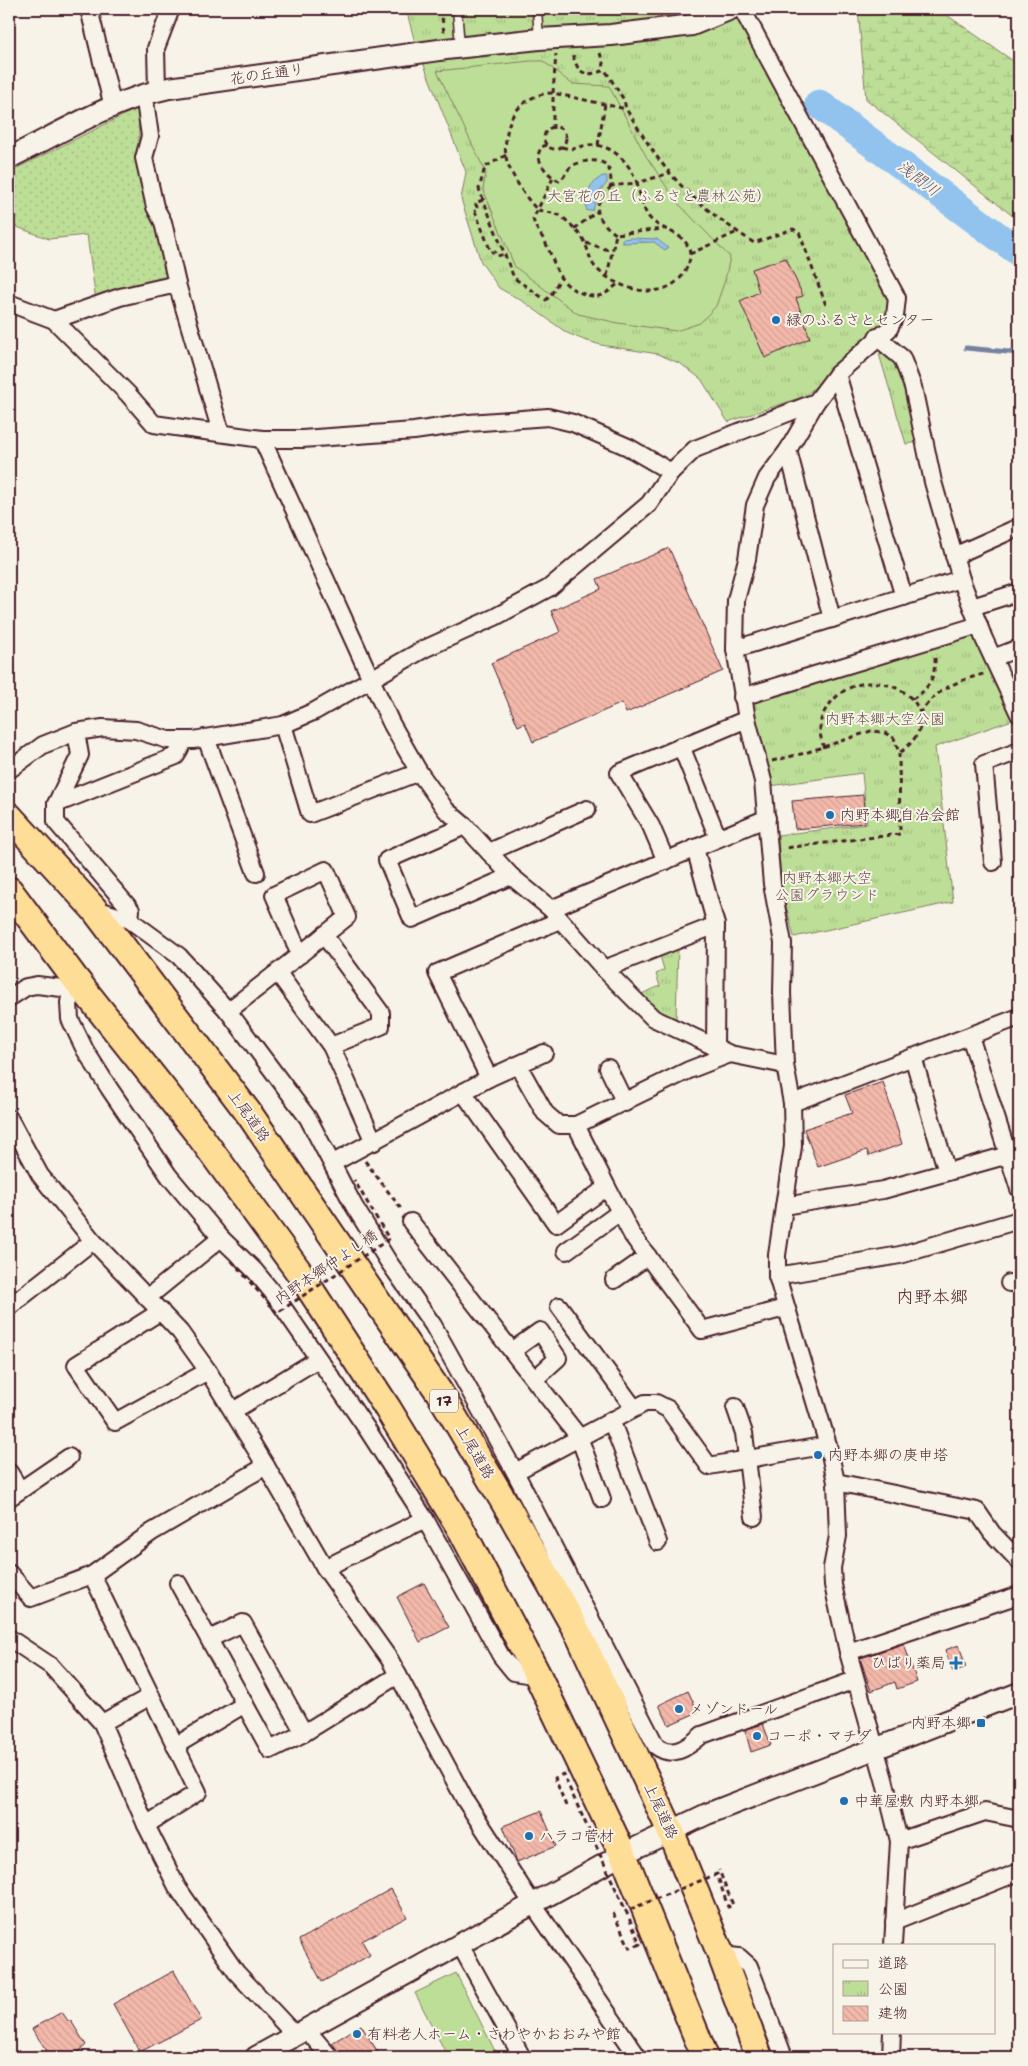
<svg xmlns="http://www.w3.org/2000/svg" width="1028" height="2066" font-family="'Shantell Sans','Klee One',sans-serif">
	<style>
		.grass { fill: url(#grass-dots); stroke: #847e61 }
		.wetland { fill: url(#wetland-marsh); stroke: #847e61 }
		.park { fill: url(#park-tufts); stroke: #847e61 }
		.garden { fill: #bdde97; stroke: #847e61 }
		.water { fill: url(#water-ripples); stroke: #7581a0 }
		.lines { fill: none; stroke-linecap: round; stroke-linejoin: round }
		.stream { stroke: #7581a0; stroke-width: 5 }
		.river { stroke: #92c3ee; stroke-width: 29 }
		.building { fill: url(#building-back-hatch); stroke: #4a1f2b }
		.service-casing { stroke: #4a1f2b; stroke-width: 11 }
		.minor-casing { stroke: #4a1f2b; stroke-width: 20 }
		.tertiary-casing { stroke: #4a1f2b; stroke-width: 24 }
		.trunk-casing { stroke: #4a1f2b; stroke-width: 30 }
		.path { stroke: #4a1f2b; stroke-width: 3; stroke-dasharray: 5 4; stroke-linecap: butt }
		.service { stroke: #f7f3e8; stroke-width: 8 }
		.minor { stroke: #f7f3e8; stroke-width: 16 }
		.tertiary { stroke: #f7f3e8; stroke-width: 20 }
		.trunk { stroke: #fedd96; stroke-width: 26 }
		.path-bridge { stroke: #4a1f2b; stroke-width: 3; stroke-dasharray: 5 4; stroke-linecap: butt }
		.poi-dot { fill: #1f6fb2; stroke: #f7f3e8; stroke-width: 2 }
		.labels { text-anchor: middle; stroke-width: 4; stroke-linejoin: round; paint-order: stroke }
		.shield { fill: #f7f3e8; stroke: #7e5f64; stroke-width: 1 }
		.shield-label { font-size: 14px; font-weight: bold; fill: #4a1f2b }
		.street-label { font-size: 15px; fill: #4a1f2b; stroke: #f7f3e8 }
		.park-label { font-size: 15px; fill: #674f46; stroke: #f7f3e8 }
		.poi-label { font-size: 15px; fill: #4a1f2b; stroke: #f7f3e8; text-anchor: start }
		.water-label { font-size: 16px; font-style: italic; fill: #605066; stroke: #f7f3e8 }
		.quarter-label { font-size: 18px; fill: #4a1f2b; stroke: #f7f3e8 }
	</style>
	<defs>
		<pattern id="grass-dots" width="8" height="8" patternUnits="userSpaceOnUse" patternTransform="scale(1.25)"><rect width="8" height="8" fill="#bdde97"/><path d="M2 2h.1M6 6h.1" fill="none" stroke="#a4be82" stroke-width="1.8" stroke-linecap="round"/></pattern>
		<pattern id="wetland-marsh" width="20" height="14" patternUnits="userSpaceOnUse" patternTransform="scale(1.25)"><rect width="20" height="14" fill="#bdde97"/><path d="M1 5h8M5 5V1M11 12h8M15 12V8" fill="none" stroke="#a4be82"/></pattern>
		<pattern id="park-tufts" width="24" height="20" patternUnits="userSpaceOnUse" patternTransform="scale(1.25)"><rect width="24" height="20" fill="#bdde97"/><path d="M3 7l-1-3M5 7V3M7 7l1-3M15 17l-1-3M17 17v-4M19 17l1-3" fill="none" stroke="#a4be82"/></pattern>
		<pattern id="water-ripples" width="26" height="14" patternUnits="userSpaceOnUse" patternTransform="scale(1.25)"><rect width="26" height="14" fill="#92c3ee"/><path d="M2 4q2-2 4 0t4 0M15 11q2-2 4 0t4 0" fill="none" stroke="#7fa7cc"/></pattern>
		<pattern id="building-back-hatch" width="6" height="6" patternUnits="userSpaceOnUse" patternTransform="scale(1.25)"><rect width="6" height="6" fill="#f3b9ab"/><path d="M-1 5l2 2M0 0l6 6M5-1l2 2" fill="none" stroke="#d29f93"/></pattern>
	</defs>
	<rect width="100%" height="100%" fill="#f7f3e8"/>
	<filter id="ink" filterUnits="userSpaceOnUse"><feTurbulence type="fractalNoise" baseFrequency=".02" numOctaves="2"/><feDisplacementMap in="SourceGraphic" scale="10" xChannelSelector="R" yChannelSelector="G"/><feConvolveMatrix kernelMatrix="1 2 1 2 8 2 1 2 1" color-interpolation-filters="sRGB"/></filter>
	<g filter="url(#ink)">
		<!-- grass -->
		<polygon class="grass" points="138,108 140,163 156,216 169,279 96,301 87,235 49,239 9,224 9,172"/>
		<!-- wetland -->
		<polygon class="wetland" points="858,9 938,9 1019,65 1019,221 866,99"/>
		<!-- park -->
		<g class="park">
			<polygon points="406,9 707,9 689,17 416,46"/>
			<polygon points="738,15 891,298 888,321 805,396 728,422 701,379 681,364 658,354 601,345 584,340 567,333 524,302 499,288 481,262 461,199 466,172 422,60 541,48 633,43 698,31"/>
			<polygon points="888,351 904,371 919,442 906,444 879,354"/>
			<polygon points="972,635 1015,719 935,747 953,902 794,937 781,886 778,835 867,824 862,773 770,786 750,699"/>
			<polygon points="678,945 676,1020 662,1013 639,995 660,986 656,974 664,970 659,952"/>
		</g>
		<!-- garden -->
		<g class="garden">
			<polygon points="530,61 543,61 572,84 609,86 646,156 676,201 730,257 725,280 716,306 700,323 676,331 618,323 578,314 515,267 483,189 486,173 437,71"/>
			<polygon points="456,1973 497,2055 494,2057 448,2057 415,1993"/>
		</g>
		<!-- water -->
		<g class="water">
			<path d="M603,176H607V183L598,193L593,210L587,211C582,197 590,182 603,176Z"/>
			<polygon points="631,238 657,239 668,248 665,250 654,242 622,243 622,239"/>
		</g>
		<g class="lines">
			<!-- stream -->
			<polyline class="stream" points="966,348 1019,353"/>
			<!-- river -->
			<polyline class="river" points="819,104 1019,252"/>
		</g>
		<!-- building -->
		<g class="building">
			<polygon points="786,258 803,296 796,298 810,338 765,358 740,301 759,292 752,269"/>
			<polygon points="669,548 723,671 626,713 622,703 533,742 525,723 518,726 491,663 560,632 551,611 601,589 597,579"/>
			<polygon points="863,795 865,823 795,829 792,801"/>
			<polygon points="883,1082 902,1144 869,1156 867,1150 818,1167 804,1129 852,1113 845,1095"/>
			<polygon points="424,1583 449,1627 420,1642 397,1597"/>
			<polygon points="904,1644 917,1682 897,1689 895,1682 871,1691 860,1658"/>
			<polygon points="959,1645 966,1667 953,1672 945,1650"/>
			<polygon points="688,1691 698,1712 669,1725 659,1705"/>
			<polygon points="763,1724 771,1745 751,1752 745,1730"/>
			<polygon points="541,1811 556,1846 517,1862 503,1826"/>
			<polygon points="391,1889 407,1917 362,1941 370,1955 322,1982 299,1940"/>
			<polygon points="174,1971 201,2020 140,2052 113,2004"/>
			<polygon points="62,2012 68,2021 71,2021 86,2045 77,2053 80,2057 51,2057 32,2029"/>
			<polygon points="361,2025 381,2057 340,2057 338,2051 332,2043"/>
		</g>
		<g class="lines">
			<defs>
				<g id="service">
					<polyline points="457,9 460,46"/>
					<polyline points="537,9 539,39"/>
				</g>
				<g id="minor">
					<polyline points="89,9 113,107"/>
					<polyline points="742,9 897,298 895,316 889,329 837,374 816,402 788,450 767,478 755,505 747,559 736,600 735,649 747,719 763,781 772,884 783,943 782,993 785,1065 792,1103 793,1146 777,1255 777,1276 828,1445 836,1482 838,1536 832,1568 833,1585 848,1652 884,1779 899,1841 893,1945"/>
					<polyline points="157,90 156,48 171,9"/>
					<polyline points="144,94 150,136 144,158 155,207 163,222 177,284 221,432"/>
					<polyline points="9,303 54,320 128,394 154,424 262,439 302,439 414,431 469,423 548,417 573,423 628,447 671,472"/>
					<polyline points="54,320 120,297 177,284"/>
					<polyline points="877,337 902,358 913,387 933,482 961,579 984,639 1019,714"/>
					<polyline points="837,374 904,597"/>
					<polyline points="262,439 391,723 419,772 446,810 465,826 511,876 551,909 604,969 653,1018 730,1054 785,1065"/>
					<polyline points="788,450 832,619"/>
					<polyline points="954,556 1019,527"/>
					<polyline points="972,607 1019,592"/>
					<polyline points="735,649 961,579"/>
					<polyline points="993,658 1019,648"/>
					<polyline points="742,697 979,625"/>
					<polyline points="283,725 310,814 419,772"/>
					<polyline points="76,732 80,755 56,804 56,822 131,910 130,920"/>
					<polyline points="206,738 256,873"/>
					<polyline points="681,746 718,838"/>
					<polyline points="9,770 43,745 76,732 103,728 136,730 168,740 193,740 283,725 315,711 424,649 495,617 549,588 649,504 671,472 695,449 816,402"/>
					<polyline points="56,804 176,756 184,740"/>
					<polyline points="465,826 387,860 412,919 511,876"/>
					<polyline points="695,848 716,925 715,1048"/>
					<polyline points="489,852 587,809"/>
					<polyline points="666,861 651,826 619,773 747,719"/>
					<polyline points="993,862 984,764 1019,751"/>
					<path d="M96,909L130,920L179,956L228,1011L308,1118L354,1206L388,1261L433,1325L515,1472L656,1746C673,1759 688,1747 702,1735L855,1680"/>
					<polyline points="551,909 767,818"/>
					<polyline points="324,935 381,1013 381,1026 331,1046"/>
					<polyline points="604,969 716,925"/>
					<polyline points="278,973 331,1046 374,1142"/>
					<polyline points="73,976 69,1003 70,1019 85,1050 109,1088 169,1176 221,1238 255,1271 273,1293 367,1429 425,1519 501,1656 514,1672 538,1676"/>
					<polyline points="9,998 26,987 37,985 70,989"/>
					<path d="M228,1011C268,980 307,949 347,917L326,870L274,895L300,955"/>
					<polyline points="970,1036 1019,1189"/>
					<polyline points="913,1057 947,1172"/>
					<polyline points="518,1065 545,1113 559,1125 576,1125"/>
					<polyline points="608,1068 625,1103"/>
					<polyline points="489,1078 544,1053"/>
					<polyline points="463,1092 556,1224 607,1187 632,1235 702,1330 785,1308"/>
					<polyline points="792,1103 1019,1017"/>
					<polyline points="9,1118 40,1175 93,1241 180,1332 208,1371 266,1466 325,1568 390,1660 465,1800 532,1903 638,2057"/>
					<polyline points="333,1163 489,1078 437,973 560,920"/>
					<polyline points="607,1187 576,1125 689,1070 730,1054"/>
					<polyline points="784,1206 883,1190 1008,1155"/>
					<polyline points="411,1222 579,1437 602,1499"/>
					<polyline points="566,1251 620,1212"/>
					<polyline points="777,1276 900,1255 1019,1220"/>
					<polyline points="614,1280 648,1256"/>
					<polyline points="1009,1283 1019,1283"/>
					<polyline points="147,1298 221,1238"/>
					<polyline points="559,1306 634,1408"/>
					<polyline points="9,1307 93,1241"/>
					<polyline points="161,1311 76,1365 115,1422 208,1371"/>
					<polyline points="512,1351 540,1331 558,1358 535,1379"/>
					<polyline points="735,1407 744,1433 754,1517"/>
					<polyline points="233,1411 318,1359"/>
					<polyline points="611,1420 658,1542"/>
					<polyline points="9,1472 20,1490"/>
					<polyline points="515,1472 645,1403 656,1403 668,1409 709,1466 828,1445"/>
					<polyline points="836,1482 977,1511 992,1533 1019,1561"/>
					<polyline points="9,1498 69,1457"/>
					<polyline points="325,1568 425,1519"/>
					<polyline points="9,1573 31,1598 92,1575 152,1532 266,1466"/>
					<polyline points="92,1575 198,1792 146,1825"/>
					<polyline points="178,1583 270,1750 304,1733 398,1675"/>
					<polyline points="9,1638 51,1666 102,1723 146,1825 177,1887 236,1972 295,2035"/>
					<polyline points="209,1639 243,1623 304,1733"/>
					<polyline points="848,1652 1019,1595"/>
					<polyline points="102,1723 151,1696"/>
					<polyline points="175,1746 245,1704"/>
					<polyline points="899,1841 985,1812 1019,1819"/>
					<polyline points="894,1922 1019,1872"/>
					<polyline points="459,1943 522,2057"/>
					<polyline points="721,1955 739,1957 749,1966 784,2057"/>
					<polyline points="306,2029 330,2057"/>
					<polyline points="891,2057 892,2032"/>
				</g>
				<g id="tertiary">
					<path d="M9,158C60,133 113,100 169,88L446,49L539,39L611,35L692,25L731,9"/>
					<polyline points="256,2057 623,1854 707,1814 1019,1693"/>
				</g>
				<g id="trunk">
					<polyline points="9,816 94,909 250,1115 439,1392 509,1510 580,1637 670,1830 721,1955 759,2057"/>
					<polyline points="9,890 73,976 200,1136 299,1272 388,1409 462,1531 538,1676 623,1854 705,2057"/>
				</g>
			</defs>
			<!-- service casing -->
			<use href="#service" class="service-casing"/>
			<!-- minor casing -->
			<use href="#minor" class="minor-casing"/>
			<!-- tertiary casing -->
			<use href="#tertiary" class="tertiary-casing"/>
			<!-- trunk casing -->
			<use href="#trunk" class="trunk-casing"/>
			<!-- path -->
			<g class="path">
				<polyline points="441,9 444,33"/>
				<polyline points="600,53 605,70"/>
				<path d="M573,55C578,75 586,77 605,70L624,100L626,109C640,130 653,154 670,173C693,201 724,223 754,243L793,229L799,232L827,308"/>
				<circle cx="555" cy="138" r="11"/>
				<polyline points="553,129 553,93 556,54"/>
				<path d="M547,145L541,147L538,155C541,167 548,175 559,181C565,178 566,170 572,166C580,161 600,157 607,166C611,171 611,180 611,186L637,183C640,194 642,207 648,216C659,232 689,231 690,255C690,264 686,269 682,276C660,303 618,289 597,269C588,261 589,246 581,236C576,230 566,219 559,215C552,212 544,213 537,209C527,201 508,170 506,157C504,146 507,126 512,117C521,102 536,93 553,93L626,109"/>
				<polyline points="598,145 605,104"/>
				<path d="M562,147C575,151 576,147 588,145C612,143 630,163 637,183L670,173"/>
				<polyline points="506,155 485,167 479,189 514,278 546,300 551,295 561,277"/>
				<path d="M553,178L533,219C537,233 542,234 547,246C552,256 555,269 561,278C569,289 585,297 598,296C606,295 612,288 618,284"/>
				<path d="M611,186C608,191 601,196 599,202C593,215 607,228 616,234"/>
				<polyline points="483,200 475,203 478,209 475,211 491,252 495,252 497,256 505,254"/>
				<polyline points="574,229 598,211"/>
				<polyline points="586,243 612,251"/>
				<polyline points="690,254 737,232"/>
				<polyline points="607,276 616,234 664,229"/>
				<path d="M912,699C930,690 936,674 935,655"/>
				<path d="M920,714C934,690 959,680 984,674"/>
				<path d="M824,748C818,732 818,718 829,705C870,650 963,709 899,753"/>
				<polyline points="772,761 805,753 871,731 883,732 894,738 899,753 900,834 785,848"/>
				<polyline points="365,1161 402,1210"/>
			</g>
			<!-- service -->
			<use href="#service" class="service"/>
			<!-- minor -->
			<use href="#minor" class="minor"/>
			<!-- tertiary -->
			<use href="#tertiary" class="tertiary"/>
			<!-- trunk -->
			<use href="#trunk" class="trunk"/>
			<!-- path-bridge -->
			<g class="path-bridge">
				<polyline points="232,1261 277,1313 389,1239 354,1180"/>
				<polyline points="566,1806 555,1778 563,1774 626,1911"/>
				<polyline points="613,1913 630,1948 640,1944 626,1911 717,1874 728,1907 733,1905 719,1870"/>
			</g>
		</g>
	</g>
	<!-- markers -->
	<g class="poi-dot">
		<circle cx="776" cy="320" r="5"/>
		<circle cx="830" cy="815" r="5"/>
		<circle cx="818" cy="1455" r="5"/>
		<path d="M953.5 1655.5h5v5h5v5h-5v5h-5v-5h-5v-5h5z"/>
		<circle cx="679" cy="1709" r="5"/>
		<rect x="976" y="1718" width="10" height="10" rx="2.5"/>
		<circle cx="757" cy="1736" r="5"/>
		<circle cx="844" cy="1801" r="5"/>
		<circle cx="529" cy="1836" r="5"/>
		<circle cx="357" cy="2034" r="5"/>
	</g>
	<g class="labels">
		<!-- shield labels -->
		<rect class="shield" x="430" y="1389.5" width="28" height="23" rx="4"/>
		<g class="shield-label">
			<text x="444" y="1406">17</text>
		</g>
		<!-- street labels -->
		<g class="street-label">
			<text transform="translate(267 74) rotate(-8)" y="5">花の丘通り</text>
			<text transform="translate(249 1116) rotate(54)" y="5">上尾道路</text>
			<text transform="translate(326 1267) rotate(-34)" y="5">内野本郷仲よし橋</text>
			<text transform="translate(475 1452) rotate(59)" y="5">上尾道路</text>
			<text transform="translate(661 1811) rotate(65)" y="5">上尾道路</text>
		</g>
		<!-- park labels -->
		<g class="park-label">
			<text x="659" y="201">大宮花の丘（ふるさと農林公苑）</text>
			<text x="885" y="724">内野本郷大空公園</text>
			<text x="827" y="883">内野本郷大空<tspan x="827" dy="17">公園グラウンド</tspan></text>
		</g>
		<!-- poi labels -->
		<g class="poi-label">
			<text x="786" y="325">緑のふるさとセンター</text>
			<text x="840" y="820">内野本郷自治会館</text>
			<text x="828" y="1460">内野本郷の庚申塔</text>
			<text x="946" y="1668" text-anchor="end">ひばり薬局</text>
			<text x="689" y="1714">メゾンドール</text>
			<text x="971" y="1728" text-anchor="end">内野本郷</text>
			<text x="767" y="1741">コーポ・マチダ</text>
			<text x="854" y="1806">中華屋敷 内野本郷</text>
			<text x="539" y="1841">ハラコ菅材</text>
			<text x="367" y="2039">有料老人ホーム・さわやかおおみや館</text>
		</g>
		<!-- water labels -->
		<g class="water-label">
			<text transform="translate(919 178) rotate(37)" y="6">浅間川</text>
		</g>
		<!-- quarter labels -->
		<g class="quarter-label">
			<text x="932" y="1303">内野本郷</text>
		</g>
	</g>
	<!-- margin -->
	<rect width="1028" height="2066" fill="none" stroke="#f7f3e8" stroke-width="30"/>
	<rect x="15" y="15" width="998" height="2036" fill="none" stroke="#4a1f2b" stroke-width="2" filter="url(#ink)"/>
	<!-- legend -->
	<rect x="833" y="1944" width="162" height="90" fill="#f7f3e8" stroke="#b29e9c"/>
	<rect x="843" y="1960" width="25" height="8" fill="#f7f3e8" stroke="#b29e9c"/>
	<text x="878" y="1968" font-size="15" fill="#4a1f2b">道路</text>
	<rect x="843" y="1981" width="25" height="15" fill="url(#park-tufts)" stroke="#b29e9c"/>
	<text x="878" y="1994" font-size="15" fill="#4a1f2b">公園</text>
	<rect x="843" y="2006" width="25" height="15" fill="url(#building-back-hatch)" stroke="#b29e9c"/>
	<text x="878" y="2018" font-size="15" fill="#4a1f2b">建物</text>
</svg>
